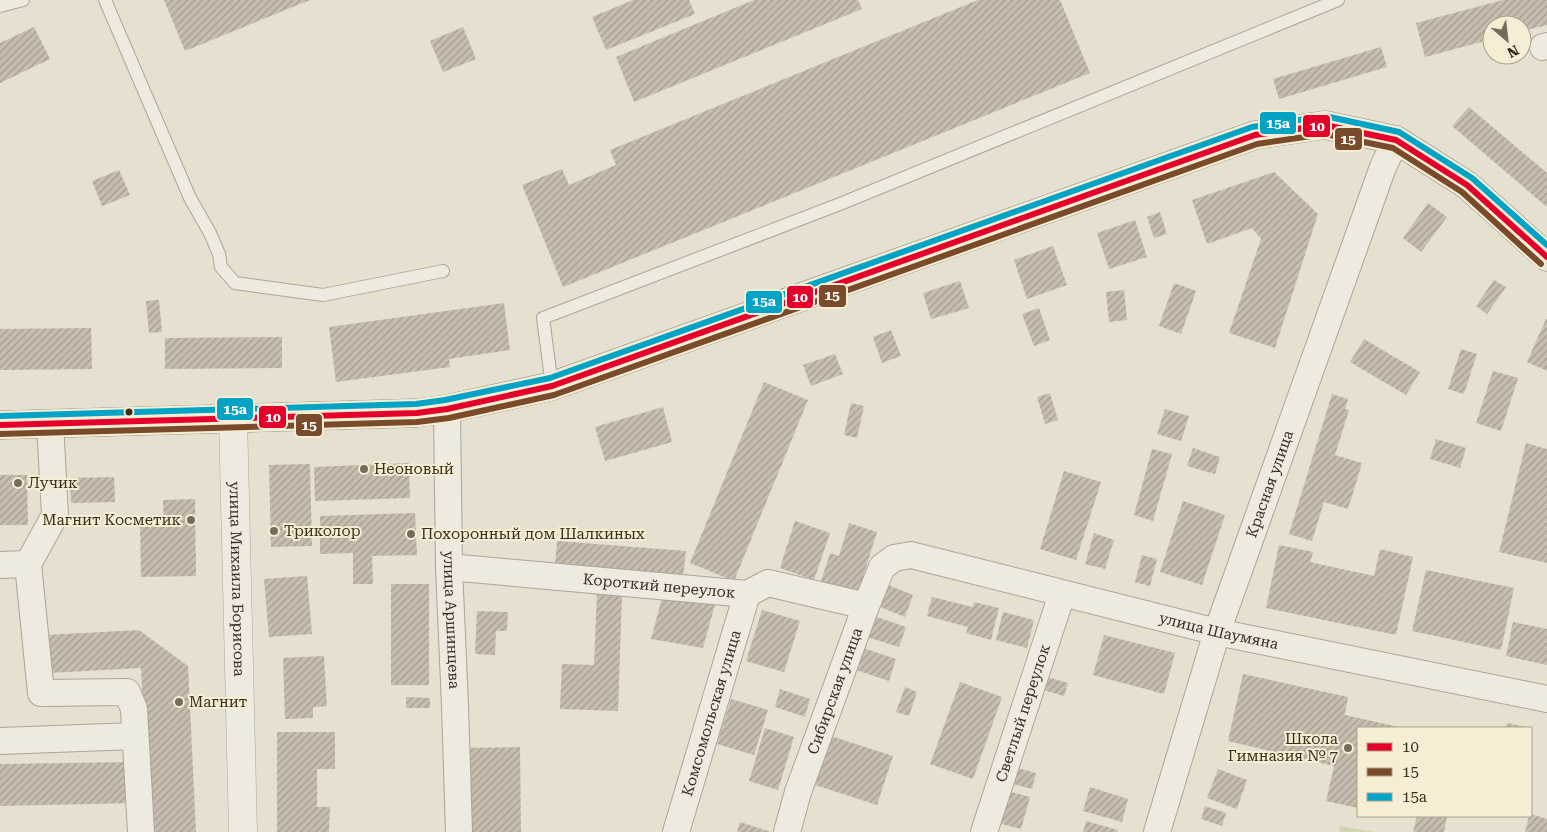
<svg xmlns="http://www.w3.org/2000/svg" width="1547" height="832" font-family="'Roboto Serif',serif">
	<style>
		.grass { fill: #d2d5b2 }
		.building { fill: url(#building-hatch) }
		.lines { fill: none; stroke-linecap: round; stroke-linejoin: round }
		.service-casing { stroke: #aaa598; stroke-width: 14 }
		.minor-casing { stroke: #aaa598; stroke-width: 28 }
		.tertiary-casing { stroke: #aaa598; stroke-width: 29 }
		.primary-casing { stroke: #908a7f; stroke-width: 29 }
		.service { stroke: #eeeae0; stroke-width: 12 }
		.minor { stroke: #eeeae0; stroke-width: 26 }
		.tertiary { stroke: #eeeae0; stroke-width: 28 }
		.primary { stroke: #e4e0d2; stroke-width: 28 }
		.bus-1-casing { stroke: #f5eed5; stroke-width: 10 }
		.bus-2-casing { stroke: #f5eed5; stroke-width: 10 }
		.bus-3-casing { stroke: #f5eed5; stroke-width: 10 }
		.bus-1 { stroke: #e4002b; stroke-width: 6 }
		.bus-2 { stroke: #7a4b2a; stroke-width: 6 }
		.bus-3 { stroke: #03a3c5; stroke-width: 6 }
		.bus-dot { fill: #392e1f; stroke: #f5eed5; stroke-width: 2 }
		.poi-dot { fill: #756c5d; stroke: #f5eed5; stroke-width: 2 }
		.labels { text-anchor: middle; stroke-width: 4; stroke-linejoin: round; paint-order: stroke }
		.poi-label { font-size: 15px; fill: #392e1f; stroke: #f5eed5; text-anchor: start }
		.street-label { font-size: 15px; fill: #392e1f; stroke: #f5eed5 }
		.line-badge { stroke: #f5eed5; stroke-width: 2 }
		.badge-label { font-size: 14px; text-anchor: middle; font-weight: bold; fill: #fff }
	</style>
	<defs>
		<pattern id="building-hatch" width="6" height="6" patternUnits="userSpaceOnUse" patternTransform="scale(1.25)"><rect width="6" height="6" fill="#c8beb0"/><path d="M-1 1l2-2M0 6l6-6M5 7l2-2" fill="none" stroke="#a39b8f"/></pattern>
	</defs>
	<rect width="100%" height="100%" fill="#e5e0cf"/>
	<!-- grass -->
	<polygon class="grass" points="1340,826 1374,832 1339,832"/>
	<!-- building -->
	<g class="building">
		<polygon points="164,0 310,0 185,51"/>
		<polygon points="633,0 689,0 695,14 606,50 592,17"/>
		<polygon points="754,0 858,0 862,9 634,102 616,57"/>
		<polygon points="978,0 1060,0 1090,73 563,287 522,185 562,169 569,185 616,165 610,150"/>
		<polygon points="1503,0 1547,0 1547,25 1522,31 1522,25 1492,25 1492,39 1425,57 1416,23"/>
		<polygon points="34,27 50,59 0,83 0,43"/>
		<polygon points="463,27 476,59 443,72 430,41"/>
		<polygon points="1381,47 1387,67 1279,99 1273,79"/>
		<polygon points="1469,107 1547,173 1547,207 1452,126"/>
		<polygon points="119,170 130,195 102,206 92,181"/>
		<polygon points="1274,172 1318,214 1275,348 1229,333 1261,239 1252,228 1207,244 1192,200"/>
		<polygon points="1428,203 1447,217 1421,252 1403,238"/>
		<polygon points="1160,212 1167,234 1154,238 1147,217"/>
		<polygon points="1135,220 1147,257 1109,269 1097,233"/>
		<polygon points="1053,246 1067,285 1027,299 1014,260"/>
		<polygon points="1494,280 1506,287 1487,314 1476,306"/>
		<polygon points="960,281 969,308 931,319 923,293"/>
		<polygon points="1174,283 1196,291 1181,334 1159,326"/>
		<polygon points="1124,290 1127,320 1109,322 1106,292"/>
		<polygon points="159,300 162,332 149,333 146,301"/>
		<polygon points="504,303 510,350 449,359 450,367 336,382 329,327"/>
		<polygon points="1039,308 1050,340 1034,346 1022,314"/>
		<polygon points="1546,319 1547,319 1547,371 1527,362"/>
		<polygon points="91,328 92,369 0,370 0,329"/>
		<polygon points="891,330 901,356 882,363 873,337"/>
		<polygon points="282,337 282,368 165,369 165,338"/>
		<polygon points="1364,339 1420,372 1406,395 1350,362"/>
		<polygon points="1461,349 1477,354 1464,394 1448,389"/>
		<polygon points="835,354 843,374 811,386 803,365"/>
		<polygon points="1493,371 1518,378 1501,431 1476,423"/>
		<polygon points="764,382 808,400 734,581 690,563"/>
		<polygon points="1050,393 1058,420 1045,424 1037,397"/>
		<polygon points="1332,394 1348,399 1345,409 1349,410 1335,455 1362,463 1348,509 1324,502 1312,541 1289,534"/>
		<polygon points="851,403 864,406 857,438 844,435"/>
		<polygon points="663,407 672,442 605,461 595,427"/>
		<polygon points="1165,409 1189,416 1181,441 1157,434"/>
		<polygon points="1436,439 1466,448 1460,468 1430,459"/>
		<polygon points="1526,443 1547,449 1547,563 1499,552"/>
		<polygon points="1193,448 1220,457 1215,474 1187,466"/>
		<polygon points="1152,449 1172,454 1153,521 1134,515"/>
		<polygon points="409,463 410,498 315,501 314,467"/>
		<polygon points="310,464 312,546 271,547 269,465"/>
		<polygon points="1064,471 1101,482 1076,560 1040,549"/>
		<polygon points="0,475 27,475 28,525 0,525"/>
		<polygon points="114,477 115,502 71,503 70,478"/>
		<polygon points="195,499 196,576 141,577 140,524 164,524 163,500"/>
		<polygon points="1183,501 1225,515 1202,585 1160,572"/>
		<polygon points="415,513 417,555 372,556 373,584 353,584 353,553 320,554 320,516"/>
		<polygon points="795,521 830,533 814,580 780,568"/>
		<polygon points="849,523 877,532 858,593 821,581 830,553 839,556"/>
		<polygon points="1094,533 1114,540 1105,569 1085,564"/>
		<polygon points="557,541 686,551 683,576 555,566"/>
		<polygon points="1279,545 1313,552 1310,562 1374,576 1380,549 1413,557 1396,635 1266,608"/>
		<polygon points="1142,555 1157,559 1150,586 1135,582"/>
		<polygon points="1426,570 1514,588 1501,650 1412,631"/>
		<polygon points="307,576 312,634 269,637 264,579"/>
		<rect x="391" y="584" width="38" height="101"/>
		<polygon points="888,585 913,595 905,617 880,607"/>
		<polygon points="665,587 716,601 703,648 651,639"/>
		<polygon points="597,594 622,595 618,711 560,709 562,664 594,665"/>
		<polygon points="932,597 973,607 974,602 999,608 991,640 966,633 968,627 927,616"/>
		<polygon points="762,610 800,621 784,672 746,661"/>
		<polygon points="477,611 508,612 507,631 496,631 495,655 475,654"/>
		<polygon points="1003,612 1034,620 1027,648 996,640"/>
		<polygon points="874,616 906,627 899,647 867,637"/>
		<polygon points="1513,622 1547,629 1547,665 1506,656"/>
		<polygon points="139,630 188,666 196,832 149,832 141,668 49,673 46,635"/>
		<polygon points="1104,635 1175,653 1164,694 1093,675"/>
		<polygon points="860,647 896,659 889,681 853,669"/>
		<polygon points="324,656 327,706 313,707 313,718 285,719 283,658"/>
		<polygon points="1243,674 1348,697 1344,720 1345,715 1399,727 1358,728 1358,808 1326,801 1334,766 1228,741"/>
		<polygon points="1047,677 1068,683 1064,696 1043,690"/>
		<polygon points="960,682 1002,697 973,779 930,764"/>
		<polygon points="905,687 917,692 909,716 896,712"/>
		<polygon points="780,689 810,699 805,717 775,707"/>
		<polygon points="406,697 430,698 430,708 406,708"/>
		<polygon points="731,699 768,710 754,755 717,744"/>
		<polygon points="1507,723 1526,727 1526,728 1506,728"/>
		<polygon points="765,728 794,737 778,790 749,781"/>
		<polygon points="277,732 335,732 335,769 317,769 317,807 330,807 329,832 277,832"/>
		<polygon points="828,735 893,756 877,805 812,784"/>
		<polygon points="520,747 521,832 466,832 465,748"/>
		<polygon points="133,762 134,803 0,806 0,764"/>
		<polygon points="1014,767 1036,773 1032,789 1010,783"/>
		<polygon points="1218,769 1247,780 1237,809 1207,798"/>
		<polygon points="1090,787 1128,799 1122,822 1083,811"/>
		<polygon points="1004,790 1030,797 1021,829 995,822"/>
		<polygon points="1205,806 1226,813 1222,826 1201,819"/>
		<polygon points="1531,814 1547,819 1547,832 1525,832 1529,816"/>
		<polygon points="1417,816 1447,816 1444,832 1413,832"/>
		<polygon points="1086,821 1118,830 1117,832 1083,832"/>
		<polygon points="740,822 771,832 737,832"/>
	</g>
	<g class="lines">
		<defs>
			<g id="service">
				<polyline points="105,0 190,198 210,233 219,254 221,267 235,283 323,295 443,271"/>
				<polyline points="0,6 23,0"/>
				<polyline points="552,386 543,318 840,204 1338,0"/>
			</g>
			<g id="minor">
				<polyline points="1543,47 1547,46"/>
				<path id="s1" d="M447,409L449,567L455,706L459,832"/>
				<polyline points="50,423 55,515 28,564 41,693 127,692 134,709 141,832"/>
				<polyline points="0,565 28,564"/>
				<path id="s2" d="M449,567L747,594L768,583L866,606"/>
				<polyline points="0,741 135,736"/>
				<path id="s3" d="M676,832L747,594"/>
				<path id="s4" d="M787,832L798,792L866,606L882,567L894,558L911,555L1217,632L1547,699"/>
				<path id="s5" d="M984,832L1062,594"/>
				<path id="s6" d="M1157,832L1217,632L1383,167L1396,140"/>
			</g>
			<g id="tertiary">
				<path id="s7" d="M233,417L243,832"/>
			</g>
			<polyline id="primary" points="0,425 417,413 447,409 552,386 1255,135 1325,125 1396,140 1467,185 1547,257"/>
		</defs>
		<!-- service casing -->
		<use href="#service" class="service-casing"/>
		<!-- minor casing -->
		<use href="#minor" class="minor-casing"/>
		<!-- tertiary casing -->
		<use href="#tertiary" class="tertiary-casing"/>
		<!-- primary casing -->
		<use href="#primary" class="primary-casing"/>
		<!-- service -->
		<use href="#service" class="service"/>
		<!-- minor -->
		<use href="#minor" class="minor"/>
		<!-- tertiary -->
		<use href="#tertiary" class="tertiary"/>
		<!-- primary -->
		<use href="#primary" class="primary"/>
		<defs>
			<polyline id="bus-1" points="0,425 417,413 447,409 552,386 1255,135 1325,125 1396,140 1467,185 1547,257"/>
			<polyline id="bus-2" points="0,434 417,422 449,418 554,395 1257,144 1325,134 1393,148 1462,192 1541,264"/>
			<polyline id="bus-3" points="0,416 416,404 445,400 550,378 1252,127 1325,116 1399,132 1472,178 1547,245"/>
		</defs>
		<!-- bus-1 casing -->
		<use href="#bus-1" class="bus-1-casing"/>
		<!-- bus-2 casing -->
		<use href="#bus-2" class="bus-2-casing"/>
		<!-- bus-3 casing -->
		<use href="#bus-3" class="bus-3-casing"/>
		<!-- bus-1 -->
		<use href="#bus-1" class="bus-1"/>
		<!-- bus-2 -->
		<use href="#bus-2" class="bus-2"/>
		<!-- bus-3 -->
		<use href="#bus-3" class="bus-3"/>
	</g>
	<!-- markers -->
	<circle class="bus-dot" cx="129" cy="412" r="4.5"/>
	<g class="poi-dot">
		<circle cx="364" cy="469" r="5"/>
		<circle cx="18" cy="483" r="5"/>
		<circle cx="191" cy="520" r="5"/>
		<circle cx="274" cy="531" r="5"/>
		<circle cx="411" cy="534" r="5"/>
		<circle cx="179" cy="702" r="5"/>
		<circle cx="1348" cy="748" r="5"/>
	</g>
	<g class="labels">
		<!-- poi labels -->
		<g class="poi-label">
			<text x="374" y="474">Неоновый</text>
			<text x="28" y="488">Лучик</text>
			<text x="181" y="525" text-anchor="end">Магнит Косметик</text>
			<text x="284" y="536">Триколор</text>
			<text x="421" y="539">Похоронный дом Шалкиных</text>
			<text x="189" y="707">Магнит</text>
			<text x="1338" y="744" text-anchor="end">Школа<tspan x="1338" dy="17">Гимназия № 7</tspan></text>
		</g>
		<!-- street labels -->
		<g class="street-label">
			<text dy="5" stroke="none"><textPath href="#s6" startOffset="366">Красная улица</textPath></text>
			<text dy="5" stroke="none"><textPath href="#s7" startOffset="162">улица Михаила Борисова</textPath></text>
			<text dy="5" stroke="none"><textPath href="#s2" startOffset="211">Короткий переулок</textPath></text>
			<text dy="5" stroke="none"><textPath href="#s1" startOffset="211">улица Аршинцева</textPath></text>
			<text dy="5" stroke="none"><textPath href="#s4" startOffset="631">улица Шаумяна</textPath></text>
			<text dy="5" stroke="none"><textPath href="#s4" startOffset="149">Сибирская улица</textPath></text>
			<text dy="5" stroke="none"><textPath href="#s3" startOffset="124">Комсомольская улица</textPath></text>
			<text dy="5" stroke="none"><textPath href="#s5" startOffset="125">Светлый переулок</textPath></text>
		</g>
	</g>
	<g class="line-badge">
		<rect x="1259" y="111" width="38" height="24" rx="5" fill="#03a3c5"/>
		<rect x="1302" y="114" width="29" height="24" rx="5" fill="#e4002b"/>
		<rect x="1334" y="127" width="29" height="24" rx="5" fill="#7a4b2a"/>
		<rect x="818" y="284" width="29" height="24" rx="5" fill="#7a4b2a"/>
		<rect x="786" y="285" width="28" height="24" rx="5" fill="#e4002b"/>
		<rect x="745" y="290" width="38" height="24" rx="5" fill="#03a3c5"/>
		<rect x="216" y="397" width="38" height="24" rx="5" fill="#03a3c5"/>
		<rect x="258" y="405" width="29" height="24" rx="5" fill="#e4002b"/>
		<rect x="295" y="413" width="28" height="24" rx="5" fill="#7a4b2a"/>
	</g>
	<g class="badge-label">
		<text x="1278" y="128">15а</text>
		<text x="1317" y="131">10</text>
		<text x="1348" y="144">15</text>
		<text x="832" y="300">15</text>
		<text x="800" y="302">10</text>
		<text x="764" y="306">15а</text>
		<text x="235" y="414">15а</text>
		<text x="273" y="422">10</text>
		<text x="309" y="430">15</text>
	</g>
	<!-- legend -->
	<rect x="1357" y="727" width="175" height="90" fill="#f5eed5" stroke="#aaa18c"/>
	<rect x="1367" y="743" width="25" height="8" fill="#e4002b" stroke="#aaa18c"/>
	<text x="1402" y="752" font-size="15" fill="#392e1f">10</text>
	<rect x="1367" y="768" width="25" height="8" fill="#7a4b2a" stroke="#aaa18c"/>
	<text x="1402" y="777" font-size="15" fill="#392e1f">15</text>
	<rect x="1367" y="793" width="25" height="8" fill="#03a3c5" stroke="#aaa18c"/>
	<text x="1402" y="802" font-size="15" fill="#392e1f">15а</text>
	<!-- north arrow -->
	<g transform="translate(1507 40) rotate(152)"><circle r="24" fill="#f5eed5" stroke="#aaa18c"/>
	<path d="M0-4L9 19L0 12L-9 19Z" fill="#756c5d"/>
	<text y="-8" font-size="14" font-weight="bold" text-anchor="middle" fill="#392e1f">N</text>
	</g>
</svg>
